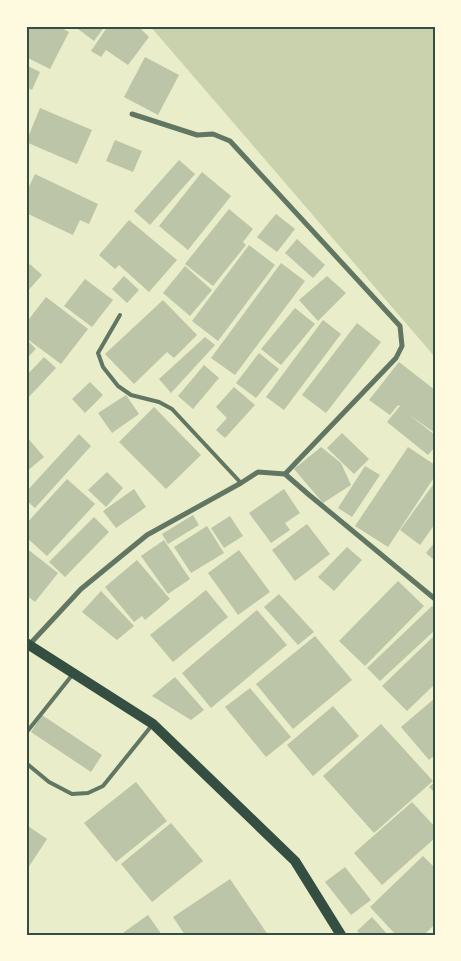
<svg xmlns="http://www.w3.org/2000/svg" width="461" height="961" font-family="'DejaVu Sans',sans-serif">
	<style>
		.green { fill: #cad2ad }
		.building { fill: #bcc5a7 }
		.lines { fill: none; stroke-linecap: round; stroke-linejoin: round }
		.service { stroke: #617663; stroke-width: 4 }
		.minor { stroke: #617663; stroke-width: 5 }
		.secondary { stroke: #344e41; stroke-width: 10 }
		.neatline { fill: none; stroke: #344e41; stroke-width: 2 }
	</style>
	<rect width="100%" height="100%" fill="#e9edc9"/>
	<!-- green -->
	<polygon class="green" points="150,26 435,26 435,357"/>
	<!-- building -->
	<g class="building">
		<polygon points="26,26 58,26 69,32 50,69 26,57"/>
		<polygon points="74,26 105,26 94,41"/>
		<polygon points="108,26 138,26 149,37 128,65 106,50 101,57 91,51"/>
		<polygon points="145,57 179,75 158,115 124,97"/>
		<polygon points="26,65 40,72 32,90 26,87"/>
		<polygon points="40,108 92,130 77,164 26,142"/>
		<polygon points="115,140 142,151 133,172 106,161"/>
		<polygon points="179,160 195,174 150,225 134,211"/>
		<polygon points="202,172 231,196 188,250 159,226"/>
		<polygon points="35,174 98,204 89,224 80,220 73,235 26,213 26,193"/>
		<polygon points="229,209 253,229 243,242 246,245 213,286 185,264"/>
		<polygon points="276,214 295,229 277,252 257,237"/>
		<polygon points="129,220 177,260 149,292 119,265 115,269 99,255"/>
		<polygon points="297,239 325,265 313,278 285,253"/>
		<polygon points="249,245 275,265 218,341 192,321"/>
		<polygon points="281,263 305,281 235,375 211,358"/>
		<polygon points="30,264 42,275 26,293 26,269"/>
		<polygon points="185,266 212,290 190,316 163,293"/>
		<polygon points="124,276 139,290 127,303 112,289"/>
		<polygon points="327,276 346,293 318,321 299,300"/>
		<polygon points="85,279 113,300 92,327 64,306"/>
		<polygon points="46,297 88,329 61,364 26,338 26,323"/>
		<polygon points="163,300 197,335 174,358 167,352 134,384 105,354"/>
		<polygon points="295,308 315,324 281,365 261,349"/>
		<polygon points="323,320 341,334 284,410 266,397"/>
		<polygon points="357,323 381,342 326,413 302,395"/>
		<polygon points="205,337 215,345 171,393 159,379"/>
		<polygon points="26,339 36,349 26,359"/>
		<polygon points="259,353 279,369 256,398 236,383"/>
		<polygon points="44,357 56,368 26,400 26,376"/>
		<polygon points="399,362 435,390 435,433 408,414 435,435 435,447 428,455 387,422 400,406 398,405 390,415 369,400"/>
		<polygon points="204,365 219,378 193,409 178,396"/>
		<polygon points="90,382 103,395 85,413 72,399"/>
		<polygon points="234,387 255,405 225,438 216,430 227,418 216,407"/>
		<polygon points="126,395 139,414 112,433 98,413"/>
		<polygon points="154,407 201,455 166,489 119,442"/>
		<polygon points="342,433 369,459 354,474 327,448"/>
		<polygon points="79,434 91,446 35,508 26,500 26,492"/>
		<polygon points="26,436 44,457 26,472"/>
		<polygon points="321,447 341,463 351,485 323,503 294,469"/>
		<polygon points="408,447 435,465 435,476 388,547 355,526"/>
		<polygon points="365,466 380,475 352,517 338,508"/>
		<polygon points="107,472 123,488 106,507 88,490"/>
		<polygon points="67,479 95,504 47,556 26,537 26,524"/>
		<polygon points="435,482 435,524 420,545 400,530"/>
		<polygon points="134,489 146,507 116,528 103,511"/>
		<polygon points="284,489 300,513 285,523 290,530 271,543 249,513"/>
		<polygon points="193,515 199,525 168,544 162,534"/>
		<polygon points="230,516 243,536 224,548 211,528"/>
		<polygon points="94,517 109,532 65,577 49,562"/>
		<polygon points="307,524 330,554 295,581 272,550"/>
		<polygon points="207,526 224,553 191,573 174,547"/>
		<polygon points="164,540 190,579 168,594 141,556"/>
		<polygon points="435,542 435,561 426,553"/>
		<polygon points="347,547 362,560 334,591 318,577"/>
		<polygon points="26,548 58,573 35,602 26,595"/>
		<polygon points="239,550 270,592 238,615 208,573"/>
		<polygon points="137,560 170,599 145,620 142,616 134,622 105,587"/>
		<polygon points="398,581 424,606 365,666 339,641"/>
		<polygon points="206,590 228,617 173,662 150,635"/>
		<polygon points="101,591 134,626 117,640 82,612"/>
		<polygon points="279,594 314,632 298,645 264,607"/>
		<polygon points="432,606 435,609 435,630 380,681 367,668"/>
		<polygon points="257,610 287,645 211,708 182,673"/>
		<polygon points="435,635 435,684 407,711 382,686"/>
		<polygon points="315,636 352,680 293,729 256,684"/>
		<polygon points="175,677 204,710 191,720 152,696"/>
		<polygon points="250,688 291,737 266,757 225,707"/>
		<polygon points="435,698 435,755 429,760 401,727"/>
		<polygon points="333,706 359,736 313,776 287,745"/>
		<polygon points="42,715 102,755 91,772 31,732"/>
		<polygon points="381,724 433,781 374,833 323,776"/>
		<polygon points="136,782 167,821 116,862 84,823"/>
		<polygon points="435,782 435,793 429,787"/>
		<polygon points="412,802 435,827 435,838 382,885 354,853"/>
		<polygon points="171,823 203,861 152,902 121,864"/>
		<polygon points="28,826 47,839 26,871 26,829"/>
		<polygon points="423,856 435,868 435,924 424,935 396,935 370,907"/>
		<polygon points="345,867 371,900 351,915 325,882"/>
		<polygon points="230,879 268,935 185,935 173,917"/>
		<polygon points="148,915 162,935 120,935"/>
		<polygon points="372,917 388,935 361,935 357,931"/>
	</g>
	<g class="lines">
		<!-- service -->
		<g class="service">
			<polyline points="120,315 98,353 103,367 118,386 131,395 159,402 172,409 241,483"/>
			<polyline points="26,733 73,674"/>
			<polyline points="26,763 49,782 72,794 88,793 103,786 153,724"/>
		</g>
		<!-- minor -->
		<g class="minor">
			<polyline points="132,114 197,135 213,134 230,141 400,326 402,346 396,358 285,474"/>
			<polyline points="29,645 81,589 147,535 241,483 258,472 285,474 308,494 435,599"/>
		</g>
		<!-- secondary -->
		<polyline class="secondary" points="26,643 153,724 295,861 341,935"/>
	</g>
	<!-- border -->
	<rect width="461" height="961" fill="none" stroke="#fefae0" stroke-width="55"/>
	<rect x="28" y="28" width="406" height="906" class="neatline"/>
</svg>
